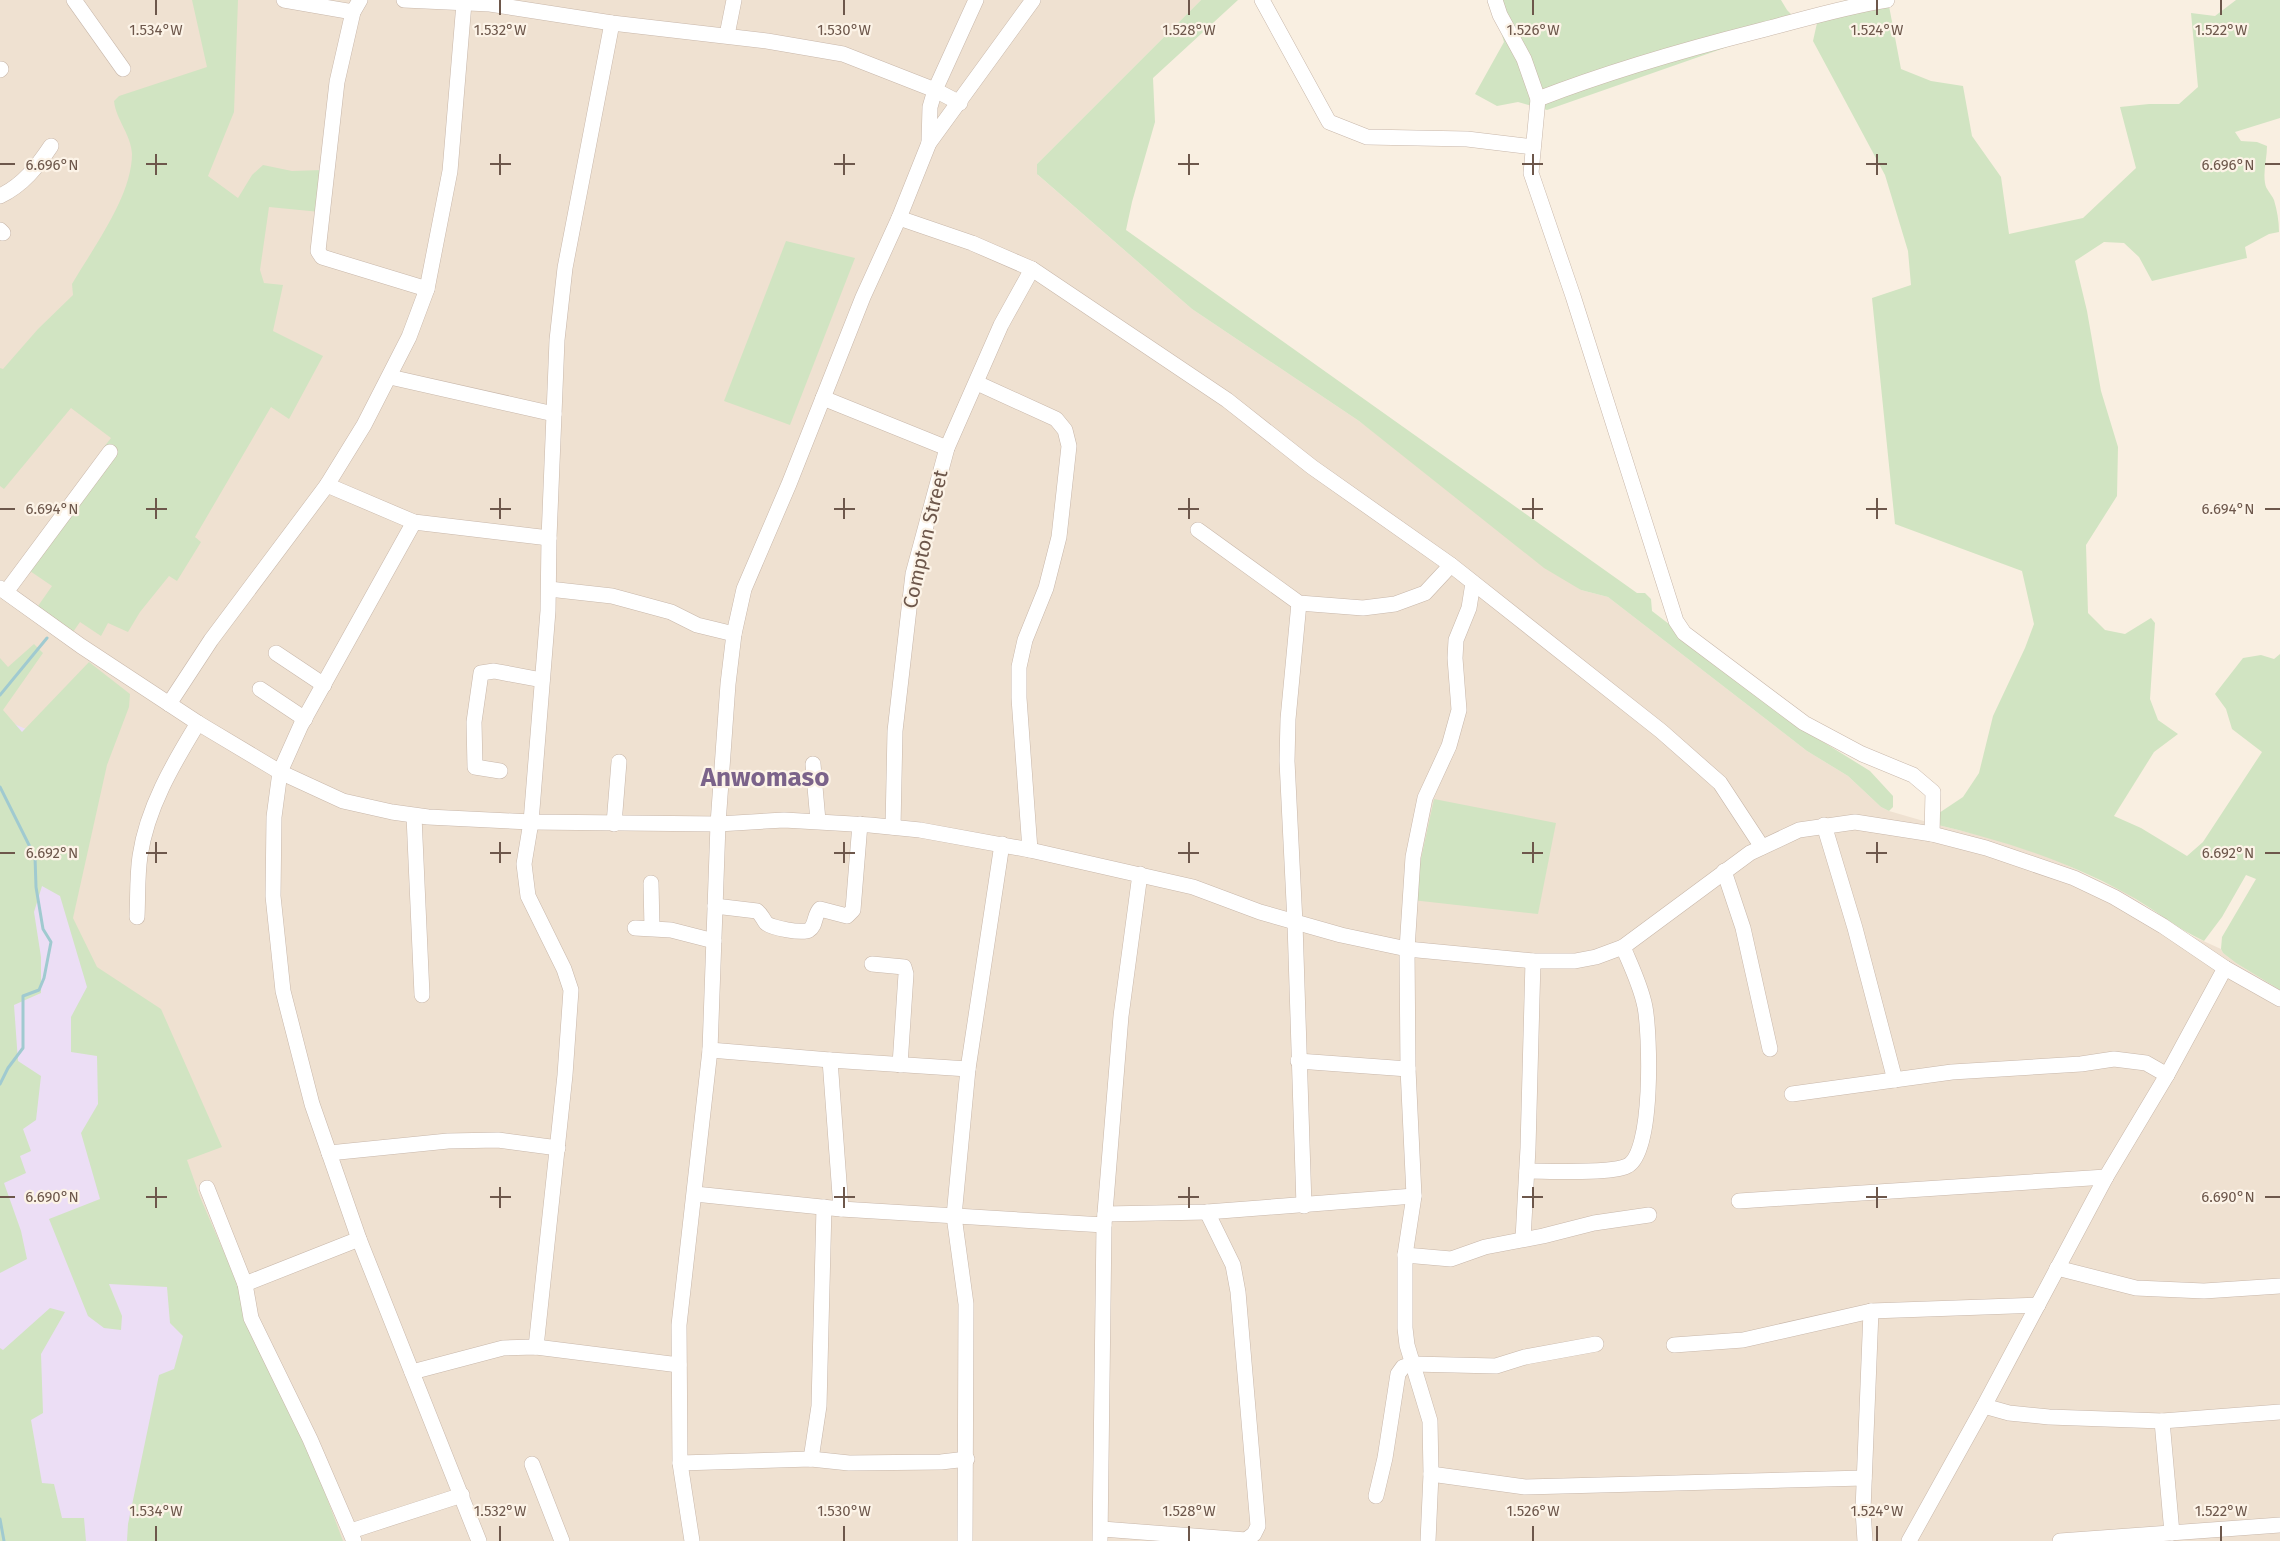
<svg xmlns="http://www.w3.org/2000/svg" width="2280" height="1541" font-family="'Fira Sans',sans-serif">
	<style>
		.residential { fill: #efe1d1 }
		.education { fill: #ecdef5 }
		.green { fill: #d1e4c2 }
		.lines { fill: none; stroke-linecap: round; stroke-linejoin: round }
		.stream { stroke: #a0cad0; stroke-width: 3 }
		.minor-casing { stroke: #c8b7aa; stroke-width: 16 }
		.minor { stroke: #fff; stroke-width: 15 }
		.ticks { fill: none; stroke: #6d574b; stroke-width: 2 }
		.labels { text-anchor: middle; stroke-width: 4.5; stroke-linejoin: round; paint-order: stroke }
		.street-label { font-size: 20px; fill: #6d574b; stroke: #fcf3e7 }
		.district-label { font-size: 26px; font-weight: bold; fill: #7b638a; stroke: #fcf3e7 }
		.ticks-label { font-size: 15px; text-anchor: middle; fill: #6d574b; stroke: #fcf3e7; stroke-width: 4.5; stroke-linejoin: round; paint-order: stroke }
	</style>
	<rect width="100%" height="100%" fill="#f9efe1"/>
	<!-- residential -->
	<polygon class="residential" points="0,0 1201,0 1037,164 1038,175 1192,309 1359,421 1581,590 1608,597 1807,751 1848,776 1881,807 1889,811 1934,824 1995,839 2052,858 2126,893 2188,934 2221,949 2223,953 2236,963 2280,990 2280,1541 0,1541"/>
	<!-- education -->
	<polygon class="education" points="0,718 92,757 69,922 333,1541 0,1541"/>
	<!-- green -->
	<g class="green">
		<path d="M192,0H238L234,112L208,176L238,198L252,175L263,165L292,171L322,170L320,212L269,207L260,270L264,283L283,285L273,331L323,356L289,419L271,407L195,537L201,542L177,581L169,576L140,612L128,632L108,623L101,636L80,622L73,632L38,606L52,586L27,569L113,454L104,447L111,438L71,408L4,489L0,486V368L3,369L38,329L73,295L72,284C93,248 132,196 132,154C131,134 116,120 114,101L119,96L207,67Z"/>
		<polygon points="1201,0 1238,0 1153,78 1155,122 1132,202 1126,230 1637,593 1645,593 1651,599 1652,611 1820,740 1870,771 1893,796 1893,807 1889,811 1881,807 1848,776 1807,751 1608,597 1581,590 1544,568 1359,421 1192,309 1037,174 1037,164"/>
		<polygon points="1492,0 1781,0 1787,10 1792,15 1790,25 1547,110 1518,102 1497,106 1475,94 1504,42"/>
		<path d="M2236,0H2280V118L2235,132L2241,141L2257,142L2267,146C2267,159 2263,170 2265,183C2266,190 2271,193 2274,200C2277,210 2279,221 2279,232L2269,234L2245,247L2247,258L2152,281L2139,257L2124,243L2104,242L2075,261L2087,311L2101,391L2118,447L2117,496L2086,545L2088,613L2105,630L2125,634L2151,618L2155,623L2150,699L2158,720L2178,734L2154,752L2114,816L2141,828L2187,856L2203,842L2262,752L2232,729L2226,709L2215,694L2243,658L2261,655L2274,659L2280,654V990L2236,963L2223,953L2221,949L2222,937L2256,879L2246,875L2222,917L2204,941C2176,928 2153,908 2125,893C2065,860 2001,840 1934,824L1936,815L1963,797L1979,773L1993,716L2025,648L2034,624L2022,571L1895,524L1872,298L1911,285L1908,251L1885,175L1813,41L1817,23L1857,10L1889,6L1901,69L1931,81L1963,86L1972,136L2001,177L2009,234L2083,218L2136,168L2120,107L2149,104H2179L2198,87L2191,13L2215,16Z"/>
		<polygon points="786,241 855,258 790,425 724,401"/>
		<polygon points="34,644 43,653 3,710 22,732 89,662 130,694 129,707 107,765 73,918 97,967 161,1009 222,1147 187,1160 200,1197 304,1437 343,1541 127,1541 128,1524 159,1375 174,1369 183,1336 170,1323 167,1287 109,1284 122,1316 121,1330 104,1328 88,1316 49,1219 100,1199 81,1133 98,1104 97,1056 71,1052 71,1017 87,987 60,896 42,886 34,912 41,957 41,993 14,1005 18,1061 41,1076 36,1120 23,1129 31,1151 20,1156 26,1173 4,1183 21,1231 27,1259 0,1273 0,658 8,667"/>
		<polygon points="1434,799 1556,823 1538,914 1412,900"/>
		<polygon points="50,1308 65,1312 41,1354 43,1413 31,1420 42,1483 54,1484 62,1518 84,1518 86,1541 0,1541 0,1348 3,1350"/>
	</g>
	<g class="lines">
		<!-- stream -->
		<g class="stream">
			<polyline points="0,695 47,638"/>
			<polyline points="0,787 35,857 36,887 43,929 51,942 44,978 39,990 23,996 23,1048 8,1068 0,1084"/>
			<polyline points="0,1519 4,1541"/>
		</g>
		<defs>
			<g id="minor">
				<polyline points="74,0 123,69"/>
				<polyline points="284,0 353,12"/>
				<polyline points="360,0 353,12 337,82 318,251 322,257 427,289"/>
				<polyline points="404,0 490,4 612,23 767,41 843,54 935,90 960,103"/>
				<polyline points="1262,0 1329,122 1367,137 1467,139 1533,147"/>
				<polyline points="1495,0 1500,15 1524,59 1538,99 1531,173 1573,296 1676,621 1684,633 1804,723 1862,754 1913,775 1933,792 1932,834"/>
				<polyline points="727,35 734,0"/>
				<polyline points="0,70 1,69"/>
				<path d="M1538,99C1610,71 1683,50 1758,31C1801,20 1843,7 1887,0"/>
				<polyline points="929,143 930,107 935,90 976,0"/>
				<path d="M0,196C23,185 37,167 51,146"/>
				<polyline points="899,218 972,243 1032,269 1227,400 1312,467 1451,565 1661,731 1720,783 1762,847"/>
				<polyline points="0,230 3,233"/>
				<polyline points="390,377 554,414"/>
				<polyline points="977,383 1056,419 1065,430 1069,446 1059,537 1046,588 1025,640 1019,667 1019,698 1030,850"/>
				<polyline points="823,398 947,448"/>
				<polyline points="327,485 414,522 549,538"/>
				<polyline points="414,522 301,725 280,772 274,817 273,896 283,991 312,1104 359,1239 479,1541"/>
				<polyline points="1198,530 1299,603 1363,608 1395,604 1425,593 1451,565"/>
				<polyline points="0,588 81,646 198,723 280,772 343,801 392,812 428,817 531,822 718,824 784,820 870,825 920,830 1030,850 1193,887 1260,912 1341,935 1407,949 1533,961 1575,961 1596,957 1623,947 1750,853 1799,830 1855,822 1932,834 1986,848 2074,878 2114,897 2163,926 2225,968 2280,999"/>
				<polyline points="549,589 612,596 671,612 697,625 734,634"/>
				<polyline points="6,592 110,452"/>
				<polyline points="1299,603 1288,719 1287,761 1295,923 1304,1206"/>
				<polyline points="276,653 324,685"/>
				<polyline points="260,689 305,719"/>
				<polyline points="169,704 211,640 327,485 364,425 409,337 427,289 450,171 464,3"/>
				<polyline points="813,764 818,821"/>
				<polyline points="500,771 475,767 474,722 481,673 494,671 542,680"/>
				<polyline points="414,816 422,995"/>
				<polyline points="614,824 619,762"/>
				<polyline points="1824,825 1855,928 1895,1080"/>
				<polyline points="893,827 895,731 913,574 947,448 1001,325 1032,269"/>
				<polyline points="1724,871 1743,928 1770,1049"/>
				<polyline points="651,883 652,928"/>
				<path d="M715,906L757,911C762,915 762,918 766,923C771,928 803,934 809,930C816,926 814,915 820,909L847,916L853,910L860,824"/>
				<path d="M137,917C138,897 137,876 140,856C147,808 173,764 198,723"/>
				<polyline points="635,928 671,930 714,941"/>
				<polyline points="872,964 904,967 906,974 900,1065"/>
				<polyline points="710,1050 830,1060 968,1069"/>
				<polyline points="830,1060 841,1209"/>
				<polyline points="1298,1061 1408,1069"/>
				<polyline points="1792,1094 1952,1072 2081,1064 2114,1059 2146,1063 2167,1075"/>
				<polyline points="329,1153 448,1141 498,1140 558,1148"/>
				<path d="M1527,1171C1549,1171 1611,1174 1627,1166C1654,1154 1650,1034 1645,1007C1641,986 1631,966 1623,947"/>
				<polyline points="207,1188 245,1284 251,1318 310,1439 354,1541"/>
				<polyline points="695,1194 841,1209 1104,1225"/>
				<polyline points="1739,1201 2106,1177"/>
				<polyline points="1105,1214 1207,1212 1414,1196"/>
				<polyline points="1523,1239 1528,1148 1533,961"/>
				<polyline points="1405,1255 1451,1259 1485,1247 1543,1236 1594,1223 1649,1215"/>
				<polyline points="2057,1268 2136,1288 2204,1291 2280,1286"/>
				<polyline points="245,1284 359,1239"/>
				<polyline points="1674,1345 1743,1340 1871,1311 2038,1305"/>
				<polyline points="536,1347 565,1075 571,990 564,969 528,896 524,864 531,822 548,611 549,538 557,340 565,268 612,23"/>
				<polyline points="412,1372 503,1348 536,1347 679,1365"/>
				<polyline points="1984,1406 2009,1413 2049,1417 2162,1421 2280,1412"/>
				<polyline points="2162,1421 2172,1533"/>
				<polyline points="811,1459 819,1406 824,1207"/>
				<polyline points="680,1463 811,1459 849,1463 941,1462 967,1459"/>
				<polyline points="532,1464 562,1541"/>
				<polyline points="1431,1474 1525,1487 1864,1478"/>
				<polyline points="1376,1496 1385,1458 1398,1374 1403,1367 1412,1364 1496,1366 1525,1357 1596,1344"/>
				<polyline points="1102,1529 1246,1540 1254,1534 1258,1526 1238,1292 1233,1265 1207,1212"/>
				<polyline points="351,1531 462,1495"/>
				<polyline points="692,1541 680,1463 679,1325 710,1050 718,824 728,684 734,634 744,589 789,484 863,297 899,218 929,143 1033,0"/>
				<polyline points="965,1541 966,1304 954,1216 968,1069 1002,844"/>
				<polyline points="1100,1541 1104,1225 1121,1016 1140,874"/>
				<polyline points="1428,1541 1431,1474 1430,1421 1407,1345 1405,1328 1405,1255 1414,1196 1408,1069 1407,949 1413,857 1425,798 1449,746 1459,710 1455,658 1456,640 1469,608 1473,583"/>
				<polyline points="1865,1541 1863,1510 1871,1311"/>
				<polyline points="1909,1541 1984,1406 2106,1177 2167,1075 2225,968"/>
				<polyline points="2060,1541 2280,1525"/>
			</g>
		</defs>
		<!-- minor casing -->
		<use href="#minor" class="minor-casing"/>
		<!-- minor -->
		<use href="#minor" class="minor"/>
	</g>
	<!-- ticks -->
	<path class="ticks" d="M156,0V15M500,0V15M844,0V15M1189,0V15M1533,0V15M1877,0V15M2221,0V15M156,154V175M500,154V175M844,154V175M1189,154V175M1533,154V175M1877,154V175M0,164H15M146,164H167M490,164H511M834,164H855M1178,164H1199M1522,164H1543M1866,164H1887M2265,164H2280M156,498V519M500,498V519M844,498V519M1189,498V519M1533,498V519M1877,498V519M0,509H15M146,509H167M490,509H511M834,509H855M1178,509H1199M1522,509H1543M1866,509H1887M2265,509H2280M156,842V863M500,842V863M844,842V863M1189,842V863M1533,842V863M1877,842V863M0,853H15M146,853H167M490,853H511M834,853H855M1178,853H1199M1522,853H1543M1866,853H1887M2265,853H2280M156,1187V1208M500,1187V1208M844,1187V1208M1189,1187V1208M1533,1187V1208M1877,1187V1208M0,1197H15M146,1197H167M490,1197H511M834,1197H855M1178,1197H1199M1522,1197H1543M1866,1197H1887M2265,1197H2280M156,1526V1541M500,1526V1541M844,1526V1541M1189,1526V1541M1533,1526V1541M1877,1526V1541M2221,1526V1541"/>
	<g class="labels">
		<!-- street labels -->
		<g class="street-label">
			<text transform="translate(925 539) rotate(-77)" y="7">Compton Street</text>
		</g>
		<!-- district labels -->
		<g class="district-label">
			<text x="765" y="786">Anwomaso</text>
		</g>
	</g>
	<g class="ticks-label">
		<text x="156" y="35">1.534°W</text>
		<text x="500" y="35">1.532°W</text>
		<text x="844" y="35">1.530°W</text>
		<text x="1189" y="35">1.528°W</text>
		<text x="1533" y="35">1.526°W</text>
		<text x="1877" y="35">1.524°W</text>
		<text x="2221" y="35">1.522°W</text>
		<text x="52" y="170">6.696°N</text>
		<text x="2228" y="170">6.696°N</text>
		<text x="52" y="514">6.694°N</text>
		<text x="2228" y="514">6.694°N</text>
		<text x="52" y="858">6.692°N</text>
		<text x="2228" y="858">6.692°N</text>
		<text x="52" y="1202">6.690°N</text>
		<text x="2228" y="1202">6.690°N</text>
		<text x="156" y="1516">1.534°W</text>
		<text x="500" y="1516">1.532°W</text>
		<text x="844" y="1516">1.530°W</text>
		<text x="1189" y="1516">1.528°W</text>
		<text x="1533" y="1516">1.526°W</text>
		<text x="1877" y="1516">1.524°W</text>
		<text x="2221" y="1516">1.522°W</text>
	</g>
</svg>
